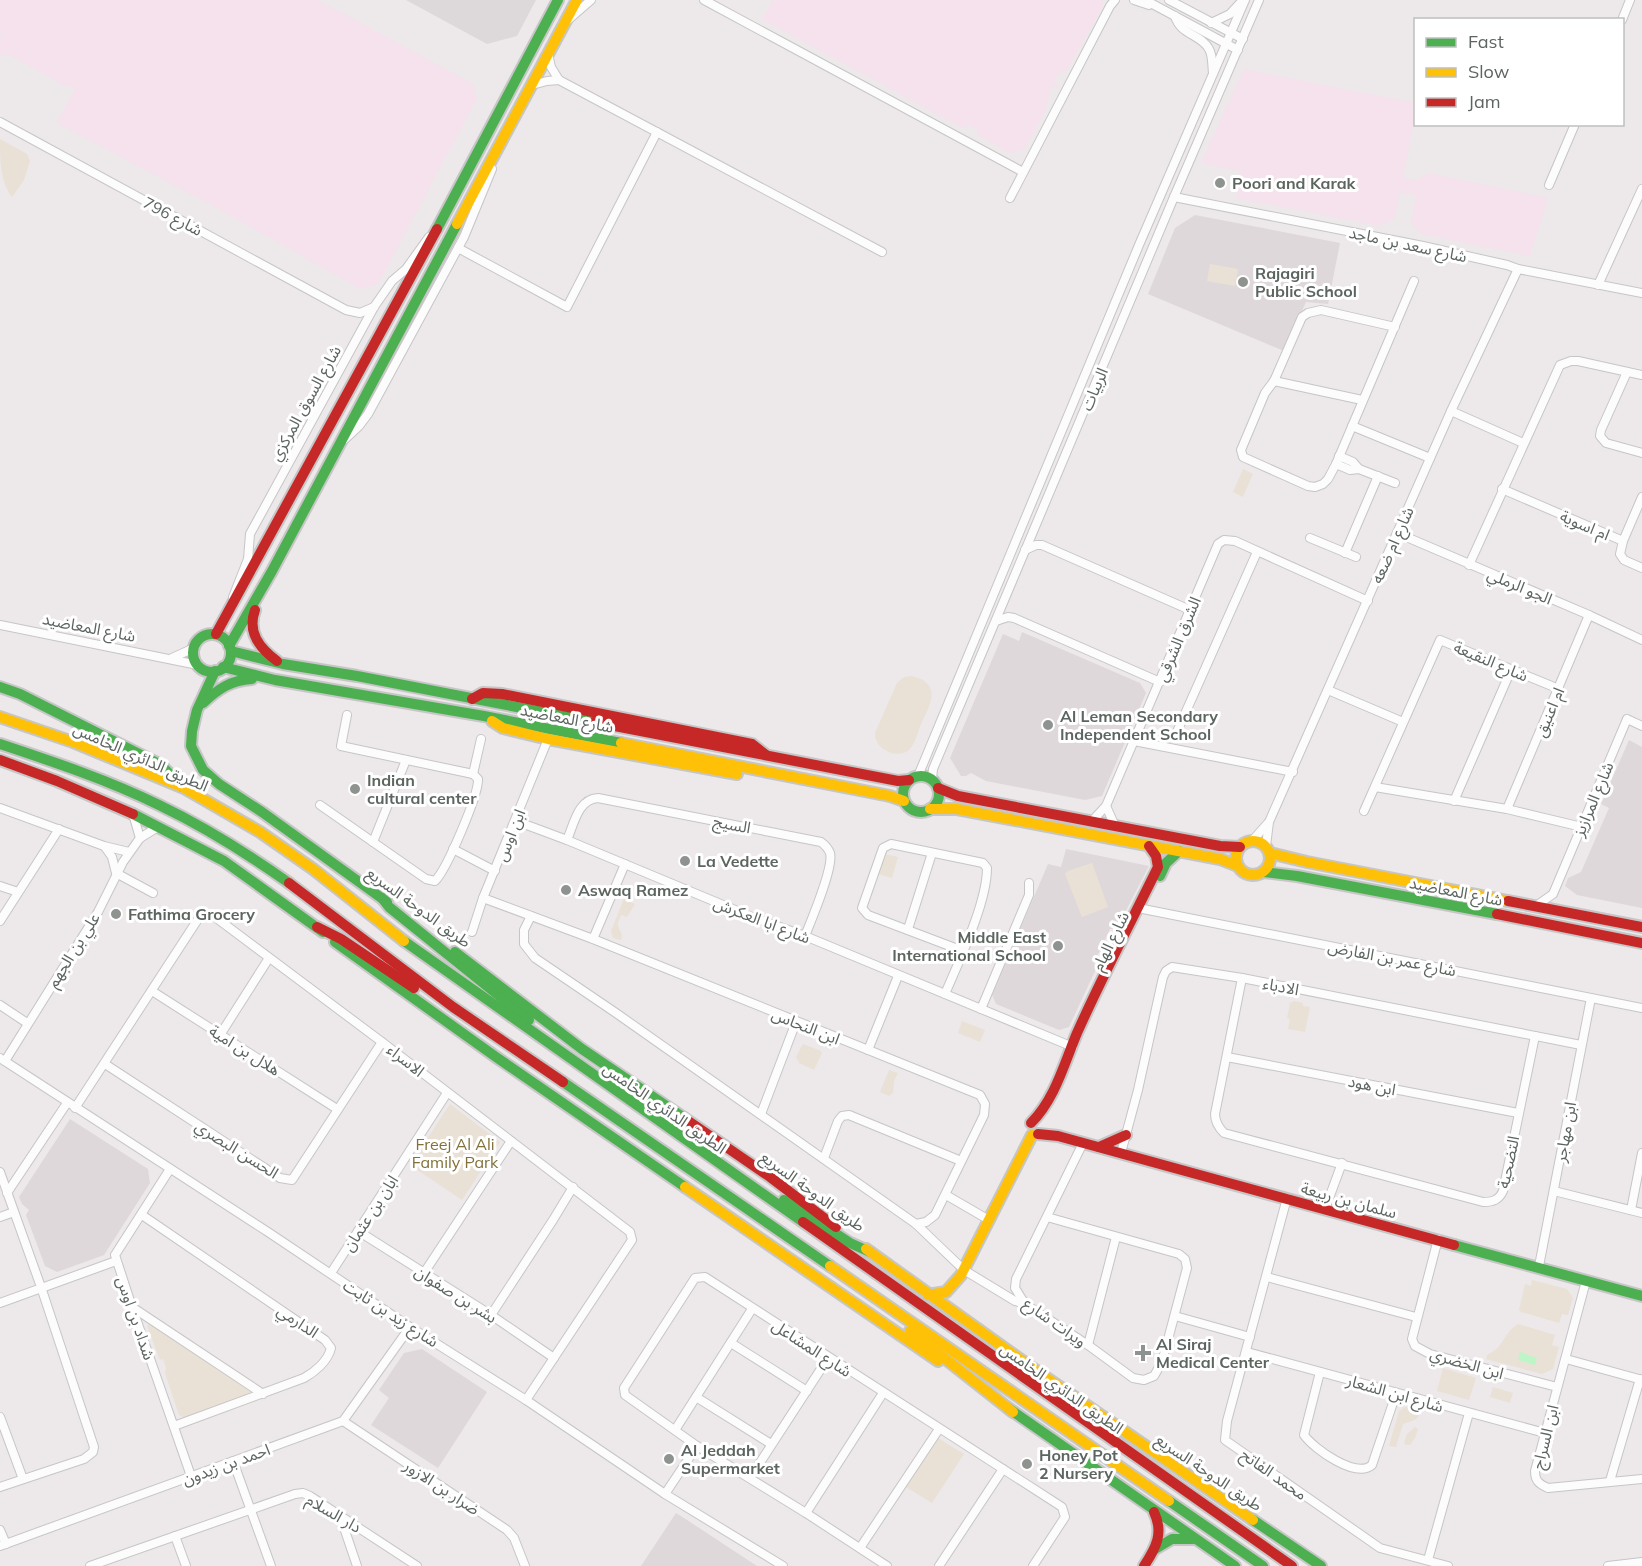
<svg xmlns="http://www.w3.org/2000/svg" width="1642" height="1566" font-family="Mulish,'Noto Sans Arabic',sans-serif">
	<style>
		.commercial { fill: #f5e2ec }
		.industrial { fill: #ddd8da }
		.education { fill: #dfd8da }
		.green { fill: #e9e1d5 }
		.water { fill: #bef5c6 }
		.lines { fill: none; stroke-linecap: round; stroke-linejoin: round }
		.street-casing { stroke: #c6c6c6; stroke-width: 10 }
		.fast-casing { stroke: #c6c6c6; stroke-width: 14 }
		.slow-casing { stroke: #c6c6c6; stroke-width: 14 }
		.jam-casing { stroke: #c6c6c6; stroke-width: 14 }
		.street { stroke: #fcfcfc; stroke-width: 8 }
		.fast { stroke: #4caf50; stroke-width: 10 }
		.slow { stroke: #ffc107; stroke-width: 10 }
		.jam { stroke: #c62828; stroke-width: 10 }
		.poi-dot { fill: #8f9390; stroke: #fff; stroke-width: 2 }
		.labels { text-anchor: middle; stroke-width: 6; stroke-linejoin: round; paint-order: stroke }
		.poi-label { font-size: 16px; font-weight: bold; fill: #5d6560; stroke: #fff; text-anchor: start }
		.street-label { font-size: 16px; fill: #5d6560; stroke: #fff }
		.park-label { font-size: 16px; fill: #817139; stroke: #fff }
	</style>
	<rect width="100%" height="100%" fill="#ede8ea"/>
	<!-- commercial -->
	<g class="commercial">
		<polygon points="0,0 318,0 473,84 477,98 378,284 361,289 215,207 57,123 75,89 68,85 67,87 6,53 4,56 0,54 0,39 2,35 0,34"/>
		<polygon points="773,0 1102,0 1103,6 1066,71 1059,73 1056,77 1054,81 1059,85 1057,88 1052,85 1049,91 1050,95 1046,102 1047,107 1024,149 1010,153 976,134 978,130 967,124 963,128 762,19"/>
		<polygon points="1244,69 1415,103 1415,116 1403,178 1418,180 1428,173 1548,198 1530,256 1421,234 1411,222 1416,195 1400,192 1394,219 1380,226 1236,198 1241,171 1201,163"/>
	</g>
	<!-- industrial -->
	<polygon class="industrial" points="406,0 536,0 517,36 487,44"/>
	<!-- education -->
	<g class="education">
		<polygon points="1195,215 1340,243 1328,304 1306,302 1284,351 1148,294 1175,228"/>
		<polygon points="1022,632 1140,683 1146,693 1102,796 1085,800 986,781 971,773 966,776 961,776 950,758 1003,634 1019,641"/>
		<polygon points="1629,740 1642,747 1642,908 1577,895 1565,886 1568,878 1581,872 1609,808 1601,804"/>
		<polygon points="1066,849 1149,866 1117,928 1110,929 1094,963 1096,969 1069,1027 1059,1030 996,1004 992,995 1048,864 1061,867"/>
		<polygon points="70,1119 148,1169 150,1183 104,1255 57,1272 45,1266 26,1215 29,1210 22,1204 19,1197"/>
		<polygon points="422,1349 487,1392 438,1468 371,1425 389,1398 379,1390 404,1353"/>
		<polygon points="676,1513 684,1518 757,1566 641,1566"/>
	</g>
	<!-- green -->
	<g class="green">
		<path d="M0,139L27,154L30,161L24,180L12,197C0,181 0,160 0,139Z"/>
		<polygon points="1210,264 1238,269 1235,286 1207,281"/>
		<polygon points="1243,469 1253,474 1243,497 1233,492"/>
		<path d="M912,676C943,684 930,705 921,724C918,732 915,744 909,750C897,760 874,749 875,733L897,683L904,677Z"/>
		<polygon points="884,854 898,857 892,878 878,874"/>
		<polygon points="1092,863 1108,907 1082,917 1065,874 1068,871"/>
		<path d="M629,886L634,889L628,901L635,904L627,917L622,915C614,925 620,927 622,936L621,940L613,938L611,931Z"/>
		<polygon points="1294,1001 1303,1003 1303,1006 1310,1007 1305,1032 1288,1029 1290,1019 1287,1018 1290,1003"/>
		<polygon points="962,1021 985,1030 980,1042 958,1033"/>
		<polygon points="803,1044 821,1051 822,1053 814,1070 799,1063 796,1057"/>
		<polygon points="889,1070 898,1073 894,1081 893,1093 889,1096 880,1092"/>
		<polygon points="450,1104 500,1142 462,1200 410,1165"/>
		<polygon points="1532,1280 1567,1289 1573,1298 1568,1315 1562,1314 1559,1323 1521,1312 1519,1310 1525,1284 1531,1286"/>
		<polygon points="151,1322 252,1389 254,1393 185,1418 179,1415 165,1373 166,1368 163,1359 160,1360 147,1326"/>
		<path d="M1518,1324L1555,1335L1552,1345L1559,1347L1553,1369L1542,1374L1486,1359L1487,1355C1504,1348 1503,1333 1518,1324Z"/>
		<polygon points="1443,1368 1476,1378 1469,1400 1437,1391"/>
		<polygon points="1493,1387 1513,1393 1510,1403 1490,1397"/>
		<path d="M1406,1407L1421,1411C1418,1421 1411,1421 1403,1424L1396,1447L1389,1446L1399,1411Z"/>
		<polygon points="1415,1427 1418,1429 1415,1438 1410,1445 1406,1445 1404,1443 1407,1434"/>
		<polygon points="938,1438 964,1454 932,1503 906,1487"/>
	</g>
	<!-- water -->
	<polygon class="water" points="1520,1352 1537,1358 1535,1365 1518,1360"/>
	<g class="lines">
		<defs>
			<g id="street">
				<polyline points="704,0 1023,172"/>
				<polyline points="1134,0 1149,5"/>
				<polyline points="1145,0 1238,50"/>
				<polyline points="1169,0 1243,39"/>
				<path d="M1175,16C1180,35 1201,34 1209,49C1213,56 1212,65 1213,73"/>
				<polyline points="568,20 591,0"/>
				<polyline points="1622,20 1630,0"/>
				<polyline points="1211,23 1230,14 1242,1"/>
				<polyline points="548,54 551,67 559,80 882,252"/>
				<polyline points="532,85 547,81 559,80"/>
				<polyline points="0,122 346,310 360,313 374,307"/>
				<polyline points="1549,185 1575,124"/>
				<polyline points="1174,197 1423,246 1507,265 1518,269 1642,293"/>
				<polyline points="1010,198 1110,6 1115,0"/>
				<polyline points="458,248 567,307 657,132"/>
				<polyline points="1598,285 1642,189"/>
				<polyline points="1395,327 1321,310 1308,313 1302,317 1274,381 1265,393 1241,450 1243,457 1308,486 1315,487 1323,484 1328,479 1336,464 1414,281"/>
				<polyline points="1627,372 1601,430 1600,436 1606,443 1642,453"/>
				<polyline points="1274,381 1362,400"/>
				<polyline points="1451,411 1523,443"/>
				<polyline points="1352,426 1430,458"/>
				<polyline points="345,439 359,426 368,414 464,237 492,169"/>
				<polyline points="1339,456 1353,462 1359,469 1395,483"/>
				<polyline points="1336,464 1350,470 1359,469"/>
				<polyline points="1502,489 1623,541"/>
				<polyline points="1642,497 1623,541 1620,554 1624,560 1642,568"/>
				<polyline points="1397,533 1589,615 1642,640"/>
				<polyline points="1310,538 1356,557"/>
				<polyline points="1025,550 1036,545 1042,545 1190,610"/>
				<polyline points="1345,553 1378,476"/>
				<polyline points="1469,565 1560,365 1571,361 1578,361 1642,375"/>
				<polyline points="233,597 248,559 250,534 374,307 392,281 406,269 429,237"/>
				<polyline points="996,621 1008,617 1014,618 1160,682"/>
				<polyline points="0,625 198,665"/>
				<polyline points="172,658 194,648"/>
				<polyline points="1328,690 1403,722"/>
				<polyline points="1176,734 1257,552"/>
				<polyline points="1134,741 1293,772"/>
				<polyline points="473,774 481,739"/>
				<polyline points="918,776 1139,245 1245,0"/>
				<polyline points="932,780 933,769 1174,197 1259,0"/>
				<polyline points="1375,787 1507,809 1582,827"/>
				<polyline points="1454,801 1511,670"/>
				<path d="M320,805L426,879L435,881C447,869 479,794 478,779L473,774L341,746L347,715"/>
				<polyline points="1106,806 1115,826"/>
				<polyline points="0,808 104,846 129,852"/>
				<polyline points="1507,809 1589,615"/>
				<polyline points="1364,811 1440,640 1559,689"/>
				<polyline points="133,814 140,838"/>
				<polyline points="516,821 567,840 752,917 805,936 1073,1047"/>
				<polyline points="1092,821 1106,806 1218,544 1224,540 1235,541 1368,601"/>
				<path d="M567,840C574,824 578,799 598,798L821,842C825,845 828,848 830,853C834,867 811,921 805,936"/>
				<polyline points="1252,841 1268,823"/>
				<polyline points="373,842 406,760"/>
				<polyline points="1266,846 1269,822 1451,411 1518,269"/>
				<polyline points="105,847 112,857 116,873 153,893"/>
				<polyline points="453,849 495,871"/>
				<polyline points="0,886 18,892"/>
				<polyline points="483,898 593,939 980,1095 985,1104 984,1115 935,1215 926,1222 916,1224"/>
				<polyline points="1536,906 1553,894 1627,719 1642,726"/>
				<polyline points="1143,909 1642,1008"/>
				<polyline points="531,916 524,930 524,944 535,958 616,1013 916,1224 964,1270 1015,1301 1025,1304"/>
				<polyline points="0,921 59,829"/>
				<polyline points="908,929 932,853"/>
				<polyline points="472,932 483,898 548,739"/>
				<polyline points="593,939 625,864"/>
				<path d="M1242,978L1215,1114C1215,1122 1218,1127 1224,1133L1483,1202C1493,1202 1499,1200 1503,1191L1535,1036"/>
				<polyline points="152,991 337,1109"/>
				<path d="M945,994C959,961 987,903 987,868L983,863L891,844L883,848L862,908L868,915L963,951"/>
				<polyline points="0,1005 27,1023"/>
				<polyline points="981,1009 1029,895 1029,883"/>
				<polyline points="220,1035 269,958"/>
				<polyline points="868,1050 898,976"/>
				<polyline points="1227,1057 1518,1113"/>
				<polyline points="0,1058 268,1232 410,1327 526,1400 665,1494 783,1566"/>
				<polyline points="5,1061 98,912 123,862 140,838 158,827"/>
				<polyline points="105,1064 280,1178 292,1180 382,1042"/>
				<polyline points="75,1108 200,916 211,914 382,1042 630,1232 632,1240 526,1400"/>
				<polyline points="761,1114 796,1022"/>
				<polyline points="1121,1153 1138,1090 1163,977 1166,971 1172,967 1242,978 1581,1045"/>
				<polyline points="824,1158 838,1121 842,1116 849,1115 961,1161"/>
				<polyline points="170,1169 115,1255 132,1307 191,1476"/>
				<polyline points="0,1172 41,1287 94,1447 93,1452 84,1459 0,1487"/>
				<polyline points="1554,1191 1642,1213"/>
				<polyline points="7,1193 67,1103"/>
				<polyline points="946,1195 989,1220"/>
				<polyline points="1287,1198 1227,1421 1225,1440 1380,1548 1448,1566"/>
				<polyline points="1325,1209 1342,1163"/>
				<polyline points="1631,1210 1642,1153"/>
				<path d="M142,1215L325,1340L331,1348C328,1361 315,1372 304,1378L174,1426"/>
				<polyline points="0,1217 14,1212"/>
				<polyline points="1047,1217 1179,1254 1185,1259 1187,1268 1162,1362 1154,1376 1144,1380 1133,1378 1088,1345 1025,1304 1015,1288 1016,1279 1083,1143"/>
				<polyline points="358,1231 491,1315 554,1358"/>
				<polyline points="1438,1239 1412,1339 1415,1346 1430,1354 1557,1387"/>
				<polyline points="1539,1266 1591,998"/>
				<polyline points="331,1273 447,1093"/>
				<polyline points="424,1273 511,1141"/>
				<polyline points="1267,1277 1416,1317"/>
				<path d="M1586,1281L1535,1471C1535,1481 1539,1484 1548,1488L1642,1479"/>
				<polyline points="0,1303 116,1261"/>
				<polyline points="132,1307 263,1394"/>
				<polyline points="491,1315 553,1220 573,1187"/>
				<polyline points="1175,1316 1250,1337"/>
				<polyline points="731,1343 807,1391"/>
				<polyline points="1088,1345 1116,1237"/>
				<polyline points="1247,1352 1545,1433"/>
				<polyline points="1566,1359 1642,1380"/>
				<path d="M1320,1372L1304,1435C1314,1449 1356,1479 1372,1465L1396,1394"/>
				<polyline points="696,1397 771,1444"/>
				<polyline points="0,1417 23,1479"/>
				<polyline points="343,1421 507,1530 514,1538 525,1566"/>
				<polyline points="675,1430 752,1309"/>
				<polyline points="233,1461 271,1566"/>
				<polyline points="750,1478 828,1358"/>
				<polyline points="1610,1481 1640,1379"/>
				<polyline points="665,1494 697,1446"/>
				<polyline points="339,1513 357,1566"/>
				<polyline points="806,1513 883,1393"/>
				<polyline points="0,1530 6,1544"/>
				<polyline points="175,1536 186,1566"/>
				<polyline points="0,1546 343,1421 410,1327"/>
				<polyline points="860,1548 939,1429"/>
				<polyline points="1428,1560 1469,1413"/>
				<polyline points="90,1566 295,1494 303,1493 310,1496 417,1566"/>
				<polyline points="887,1566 806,1513 697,1446 625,1395 624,1388 695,1278 705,1277 1062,1507 1065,1517 1033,1566"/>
				<polyline points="939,1566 1003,1469"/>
				<polyline points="1608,1566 1642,1562"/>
			</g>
			<g id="fast">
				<polyline points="437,229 558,0"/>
				<circle cx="212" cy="653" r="19"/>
				<polyline points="229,646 272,571 457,224"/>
				<polyline points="231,651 283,664 357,676 594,722"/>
				<polyline points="223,667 275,680 484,716 621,743"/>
				<polyline points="215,671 197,710 192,731 191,746 203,770 219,784 262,812 387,902"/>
				<polyline points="0,687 20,694 161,765 182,787"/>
				<path d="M203,703C218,689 231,680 252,679"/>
				<path d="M0,744C54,762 108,780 159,805C205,827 248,854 289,883"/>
				<circle cx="921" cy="794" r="18"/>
				<polyline points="133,814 224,861 323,932"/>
				<polyline points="1264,872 1297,876 1497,914"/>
				<polyline points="1160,876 1166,863 1179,851"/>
				<polyline points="382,898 389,907 529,1020"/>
				<polyline points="404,941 803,1222"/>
				<polyline points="335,942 496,1057 685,1187"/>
				<polyline points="455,952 582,1049 684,1118"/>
				<polyline points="563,1082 830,1266"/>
				<polyline points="784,1200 850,1243 870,1252"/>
				<polyline points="1454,1245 1642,1296"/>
				<polyline points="1008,1408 1235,1566"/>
				<polyline points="1169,1501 1263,1566"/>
				<polyline points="1253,1520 1321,1566"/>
				<polyline points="1155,1549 1172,1539 1193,1539"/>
			</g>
			<g id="slow">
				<polyline points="457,224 577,0"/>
				<polyline points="0,717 73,742 184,788 260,832 313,869 404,941"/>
				<polyline points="492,721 503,728 548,739 737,774"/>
				<polyline points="621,743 890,796 904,801"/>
				<polyline points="930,809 957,809 1220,859 1238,866"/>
				<circle cx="1253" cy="858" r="17"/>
				<polyline points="1270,853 1307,862 1508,901"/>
				<polyline points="685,1187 938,1361"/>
				<polyline points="866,1249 1035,1370 1253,1520"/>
				<polyline points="830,1266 1169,1501"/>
				<polyline points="928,1295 946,1292 961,1275 1032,1135"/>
				<polyline points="910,1331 1013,1412"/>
				<polyline points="1091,1409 1115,1437"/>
			</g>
			<g id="jam">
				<path d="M255,610C247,632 259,648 277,661"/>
				<polyline points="216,634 437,229"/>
				<polyline points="472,699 483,693 502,694 752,744 766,755"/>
				<polyline points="594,722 898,781 909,780"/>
				<polyline points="0,760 57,781 133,814"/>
				<polyline points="938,788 958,796 1220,846 1240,847"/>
				<polyline points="289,883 453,1007 563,1082"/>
				<polyline points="1508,901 1642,927"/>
				<polyline points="1497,914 1642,943"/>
				<polyline points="317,927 341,939 414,988"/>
				<polyline points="684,1118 770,1177 836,1227"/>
				<path d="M1031,1123C1055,1099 1064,1064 1077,1033C1102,977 1131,922 1158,867L1156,856L1149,846"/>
				<polyline points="1038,1134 1058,1136 1454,1245"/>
				<polyline points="1099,1147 1126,1135"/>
				<polyline points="803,1222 1292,1566"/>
				<path d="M1144,1566C1156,1548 1164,1533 1154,1512"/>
			</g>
		</defs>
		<!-- street casing -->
		<use href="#street" class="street-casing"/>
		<!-- fast casing -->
		<use href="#fast" class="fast-casing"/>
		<!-- slow casing -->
		<use href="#slow" class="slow-casing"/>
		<!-- jam casing -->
		<use href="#jam" class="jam-casing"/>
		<!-- street -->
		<use href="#street" class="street"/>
		<!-- fast -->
		<use href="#fast" class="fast"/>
		<!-- slow -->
		<use href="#slow" class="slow"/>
		<!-- jam -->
		<use href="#jam" class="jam"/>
	</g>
	<!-- markers -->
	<g class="poi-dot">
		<circle cx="1220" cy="183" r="6"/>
		<circle cx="1243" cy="282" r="6"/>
		<circle cx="1048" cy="725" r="6"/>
		<circle cx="355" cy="789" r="6"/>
		<circle cx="685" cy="861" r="6"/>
		<circle cx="566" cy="890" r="6"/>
		<circle cx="116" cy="914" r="6"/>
		<circle cx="1058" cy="946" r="6"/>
		<path d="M1140 1344h6v6h6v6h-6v6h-6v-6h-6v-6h6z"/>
		<circle cx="669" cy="1459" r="6"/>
		<circle cx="1027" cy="1464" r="6"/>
	</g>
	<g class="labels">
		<!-- poi labels -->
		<g class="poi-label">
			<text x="1232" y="189">Poori and Karak</text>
			<text x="1255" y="279">Rajagiri<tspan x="1255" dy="18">Public School</tspan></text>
			<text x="1060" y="722">Al Leman Secondary<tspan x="1060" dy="18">Independent School</tspan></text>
			<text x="367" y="786">Indian<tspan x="367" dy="18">cultural center</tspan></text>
			<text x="697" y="867">La Vedette</text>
			<text x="578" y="896">Aswaq Ramez</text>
			<text x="128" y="920">Fathima Grocery</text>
			<text x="1046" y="943" text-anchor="end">Middle East<tspan x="1046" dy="18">International School</tspan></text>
			<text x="1156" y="1350">Al Siraj<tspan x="1156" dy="18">Medical Center</tspan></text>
			<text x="681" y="1456">Al Jeddah<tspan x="681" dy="18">Supermarket</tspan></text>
			<text x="1039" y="1461">Honey Pot<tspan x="1039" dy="18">2 Nursery</tspan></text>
		</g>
		<!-- street labels -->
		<g class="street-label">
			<text transform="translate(173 216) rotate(28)" y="6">شارع 796</text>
			<text transform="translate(1408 244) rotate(12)" y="6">شارع سعد بن ماجد</text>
			<text transform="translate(1094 389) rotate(-67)" y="6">الربيات</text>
			<text transform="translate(305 403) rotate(-61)" y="6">شارع السوق المركزي</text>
			<text transform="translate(1585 525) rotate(23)" y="6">ام اسوية</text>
			<text transform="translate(1392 545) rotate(-66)" y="6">شارع ام ضعه</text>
			<text transform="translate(1520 586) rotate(23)" y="6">الجو الرملي</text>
			<text transform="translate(89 627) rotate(11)" y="6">شارع المعاضيد</text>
			<text transform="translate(1178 639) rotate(-67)" y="6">الشرق الشرقي</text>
			<text transform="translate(1491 661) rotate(23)" y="6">شارع النقيعة</text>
			<text transform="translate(1549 712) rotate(-67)" y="6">ام اعنيق</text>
			<text transform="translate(567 718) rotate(11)" y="6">شارع المعاضيد</text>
			<text transform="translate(141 757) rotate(24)" y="6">الطريق الدائري الخامس</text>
			<text transform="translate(1593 799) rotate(-67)" y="6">شارع المرازيز</text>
			<text transform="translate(732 824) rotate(11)" y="6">السيج</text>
			<text transform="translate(510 835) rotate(-68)" y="6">ابن اوس</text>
			<text transform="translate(1456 891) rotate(11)" y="6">شارع المعاضيد</text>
			<text transform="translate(419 907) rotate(36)" y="6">طريق الدوحة السريع</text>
			<text transform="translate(762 920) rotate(21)" y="6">شارع ابا العكرش</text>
			<text transform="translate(1110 941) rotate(-64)" y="6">شارع الهام</text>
			<text transform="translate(73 950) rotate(-58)" y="6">علي بن الجهم</text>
			<text transform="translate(1392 958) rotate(11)" y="6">شارع عمر بن الفارض</text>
			<text transform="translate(1281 986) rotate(11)" y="6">الادباء</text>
			<text transform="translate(806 1026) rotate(22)" y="6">ابن النحاس</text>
			<text transform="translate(245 1050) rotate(32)" y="6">هلال بن امية</text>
			<text transform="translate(406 1060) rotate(38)" y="6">الاسراء</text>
			<text transform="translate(1372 1085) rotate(11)" y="6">ابن هود</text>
			<text transform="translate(665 1108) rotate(35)" y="6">الطريق الدائري الخامس</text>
			<text transform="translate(1565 1132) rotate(-80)" y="6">ابن مهاجر</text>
			<text transform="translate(237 1149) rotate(32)" y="6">الحسن البصري</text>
			<text transform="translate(1508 1162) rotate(-78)" y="6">التضحية</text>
			<text transform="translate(813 1191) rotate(36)" y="6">طريق الدوحة السريع</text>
			<text transform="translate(1349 1200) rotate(15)" y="6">سلمان بن ربيعة</text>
			<text transform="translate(370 1213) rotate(-57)" y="6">ابان بن عثمان</text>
			<text transform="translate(456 1294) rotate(32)" y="6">بشر بن صفوان</text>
			<text transform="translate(391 1313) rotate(33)" y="6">شارع زيد بن ثابت</text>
			<text transform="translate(136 1318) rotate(71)" y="6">شداد بن اوس</text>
			<text transform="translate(298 1321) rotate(34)" y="6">الدارمي</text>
			<text transform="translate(1055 1322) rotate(35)" y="6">ويرات شارع</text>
			<text transform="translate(812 1348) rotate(33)" y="6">شارع المشاعل</text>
			<text transform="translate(1467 1363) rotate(16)" y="6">ابن الخضري</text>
			<text transform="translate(1062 1388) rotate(35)" y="6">الطريق الدائري الخامس</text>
			<text transform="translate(1395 1393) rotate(16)" y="6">شارع ابن الشعار</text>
			<text transform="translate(1545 1437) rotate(-76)" y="6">ابن السراج</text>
			<text transform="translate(226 1464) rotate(-20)" y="6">احمد بن زيدون</text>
			<text transform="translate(1209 1472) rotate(34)" y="6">طريق الدوحة السريع</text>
			<text transform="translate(1274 1474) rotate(35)" y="6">محمد الفاتح</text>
			<text transform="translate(442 1487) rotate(33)" y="6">ضرار بن الازور</text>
			<text transform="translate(334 1513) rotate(30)" y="6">دار السلام</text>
		</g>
		<!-- park labels -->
		<g class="park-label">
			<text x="455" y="1150">Freej Al Ali<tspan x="455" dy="18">Family Park</tspan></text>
		</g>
	</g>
	<!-- legend -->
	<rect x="1414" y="18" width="210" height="108" fill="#ffffff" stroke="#bec1bf" stroke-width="1.5"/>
	<rect x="1426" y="38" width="30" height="9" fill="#4caf50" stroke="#bec1bf" stroke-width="1.5"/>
	<text x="1468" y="48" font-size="18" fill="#5d6560">Fast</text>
	<rect x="1426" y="68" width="30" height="9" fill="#ffc107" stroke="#bec1bf" stroke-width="1.5"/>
	<text x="1468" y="78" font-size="18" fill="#5d6560">Slow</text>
	<rect x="1426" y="98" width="30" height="9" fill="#c62828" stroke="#bec1bf" stroke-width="1.5"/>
	<text x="1468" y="108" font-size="18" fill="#5d6560">Jam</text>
</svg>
